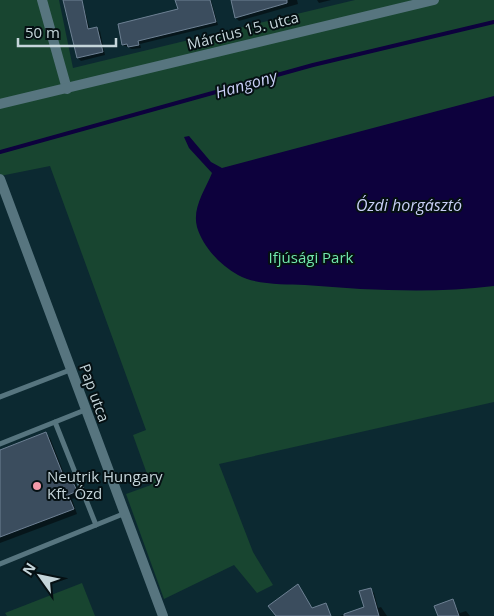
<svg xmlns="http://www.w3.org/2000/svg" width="494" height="616" font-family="'Open Sans',sans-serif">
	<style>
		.green { fill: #184530 }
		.water { fill: #0d013d }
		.shadow { fill: #0007 }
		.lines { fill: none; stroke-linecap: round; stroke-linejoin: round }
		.stream { stroke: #0d013d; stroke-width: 4 }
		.building { fill: #3b4d5e; stroke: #6e8194 }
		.service { stroke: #57757f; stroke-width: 5 }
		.minor { stroke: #57757f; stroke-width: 10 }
		.poi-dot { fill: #f39aaa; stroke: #051013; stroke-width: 2 }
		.labels { text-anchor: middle; stroke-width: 4; stroke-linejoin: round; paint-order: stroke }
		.street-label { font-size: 15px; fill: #c5d5da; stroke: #051013 }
		.park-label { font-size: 15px; fill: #72e8ae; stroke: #051013 }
		.poi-label { font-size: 15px; fill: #c5d5da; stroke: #051013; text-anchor: start }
		.water-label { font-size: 16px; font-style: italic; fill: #c9cff6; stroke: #051013 }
	</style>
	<rect width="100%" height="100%" fill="#0c2931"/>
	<!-- green -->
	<g class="green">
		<polygon points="0,0 59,0 73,68 355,0 494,0 494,402 219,464 253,552 273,585 257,593 234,565 164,599 126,494 151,485 133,435 146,430 50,166 0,176"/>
		<polygon points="82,583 95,616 7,616 5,613"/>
	</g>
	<!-- water -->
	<path class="water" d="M494,96V286C432,294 367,290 305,285C285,284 255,285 238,275C220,265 203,247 197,227C192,208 205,190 212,173L189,148L184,137L189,136L211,162L222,168Z"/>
	<!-- shadow -->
	<g class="shadow">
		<polygon points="65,0 82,0 90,30 97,28 100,31 105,55 81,61 78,58"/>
		<polygon points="177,0 211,0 218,25 140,44 141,48 132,49 123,45 119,25 179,10"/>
		<polygon points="232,0 297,0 298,4 239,21 236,18"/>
		<polygon points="317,0 331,0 319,3"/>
		<polygon points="45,433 50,438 67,481 71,479 76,484 81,496 72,499 77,514 0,543 0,451"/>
		<polygon points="370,589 374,593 378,608 381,607 387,616 340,616 366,608"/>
		<polygon points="452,600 460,613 466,611 470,616 439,616"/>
	</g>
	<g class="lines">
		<!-- stream -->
		<polyline class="stream" points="0,152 313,65 494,22"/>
	</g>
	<!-- building -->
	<g class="building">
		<polygon points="63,0 82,0 88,29 97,27 103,52 77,58"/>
		<polygon points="175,0 210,0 216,22 138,41 139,45 128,47 127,44 122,45 118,24 178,9"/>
		<polygon points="231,0 287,0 287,3 235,18"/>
		<polygon points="46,432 65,480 71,478 77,491 68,495 74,509 0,537 0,450"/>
		<polygon points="298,584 312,608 326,603 331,616 276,616 268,606"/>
		<polygon points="371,588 379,616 344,616 344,614 364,607 359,591"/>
		<polygon points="453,599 459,616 438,616 434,606"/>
	</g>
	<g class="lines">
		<!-- service -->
		<g class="service">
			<polyline points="0,397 70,370"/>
			<polyline points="55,422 96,525"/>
			<polyline points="0,444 85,410"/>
			<polyline points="0,564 123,514"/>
		</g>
		<!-- minor -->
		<g class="minor">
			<polyline points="42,0 67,89"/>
			<polyline points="0,104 434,0"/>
			<polyline points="0,179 163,616"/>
		</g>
	</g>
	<!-- markers -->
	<circle class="poi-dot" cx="37" cy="486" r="5"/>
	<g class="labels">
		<!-- street labels -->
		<g class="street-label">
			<text transform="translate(243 31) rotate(-14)" y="5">Március 15. utca</text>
			<text transform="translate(94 393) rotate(70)" y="5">Pap utca</text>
		</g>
		<!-- park labels -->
		<g class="park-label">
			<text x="311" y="263">Ifjúsági Park</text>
		</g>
		<!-- poi labels -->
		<g class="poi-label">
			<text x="47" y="482">Neutrik Hungary<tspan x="47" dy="17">Kft. Ózd</tspan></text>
		</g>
		<!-- water labels -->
		<g class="water-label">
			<text transform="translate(246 84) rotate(-16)" y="6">Hangony</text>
			<text x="409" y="211">Ózdi horgásztó</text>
		</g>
	</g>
	<!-- north arrow -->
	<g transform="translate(40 576) rotate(303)" stroke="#051013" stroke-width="4" paint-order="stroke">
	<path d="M0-4L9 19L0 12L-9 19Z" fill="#c5d5da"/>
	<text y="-8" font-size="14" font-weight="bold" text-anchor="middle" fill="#c5d5da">N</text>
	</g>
	<!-- scale -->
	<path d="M18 38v8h98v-8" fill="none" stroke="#c5d5da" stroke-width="2.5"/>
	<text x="25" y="38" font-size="15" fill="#c5d5da" stroke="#051013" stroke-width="4" paint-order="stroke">50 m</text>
</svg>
